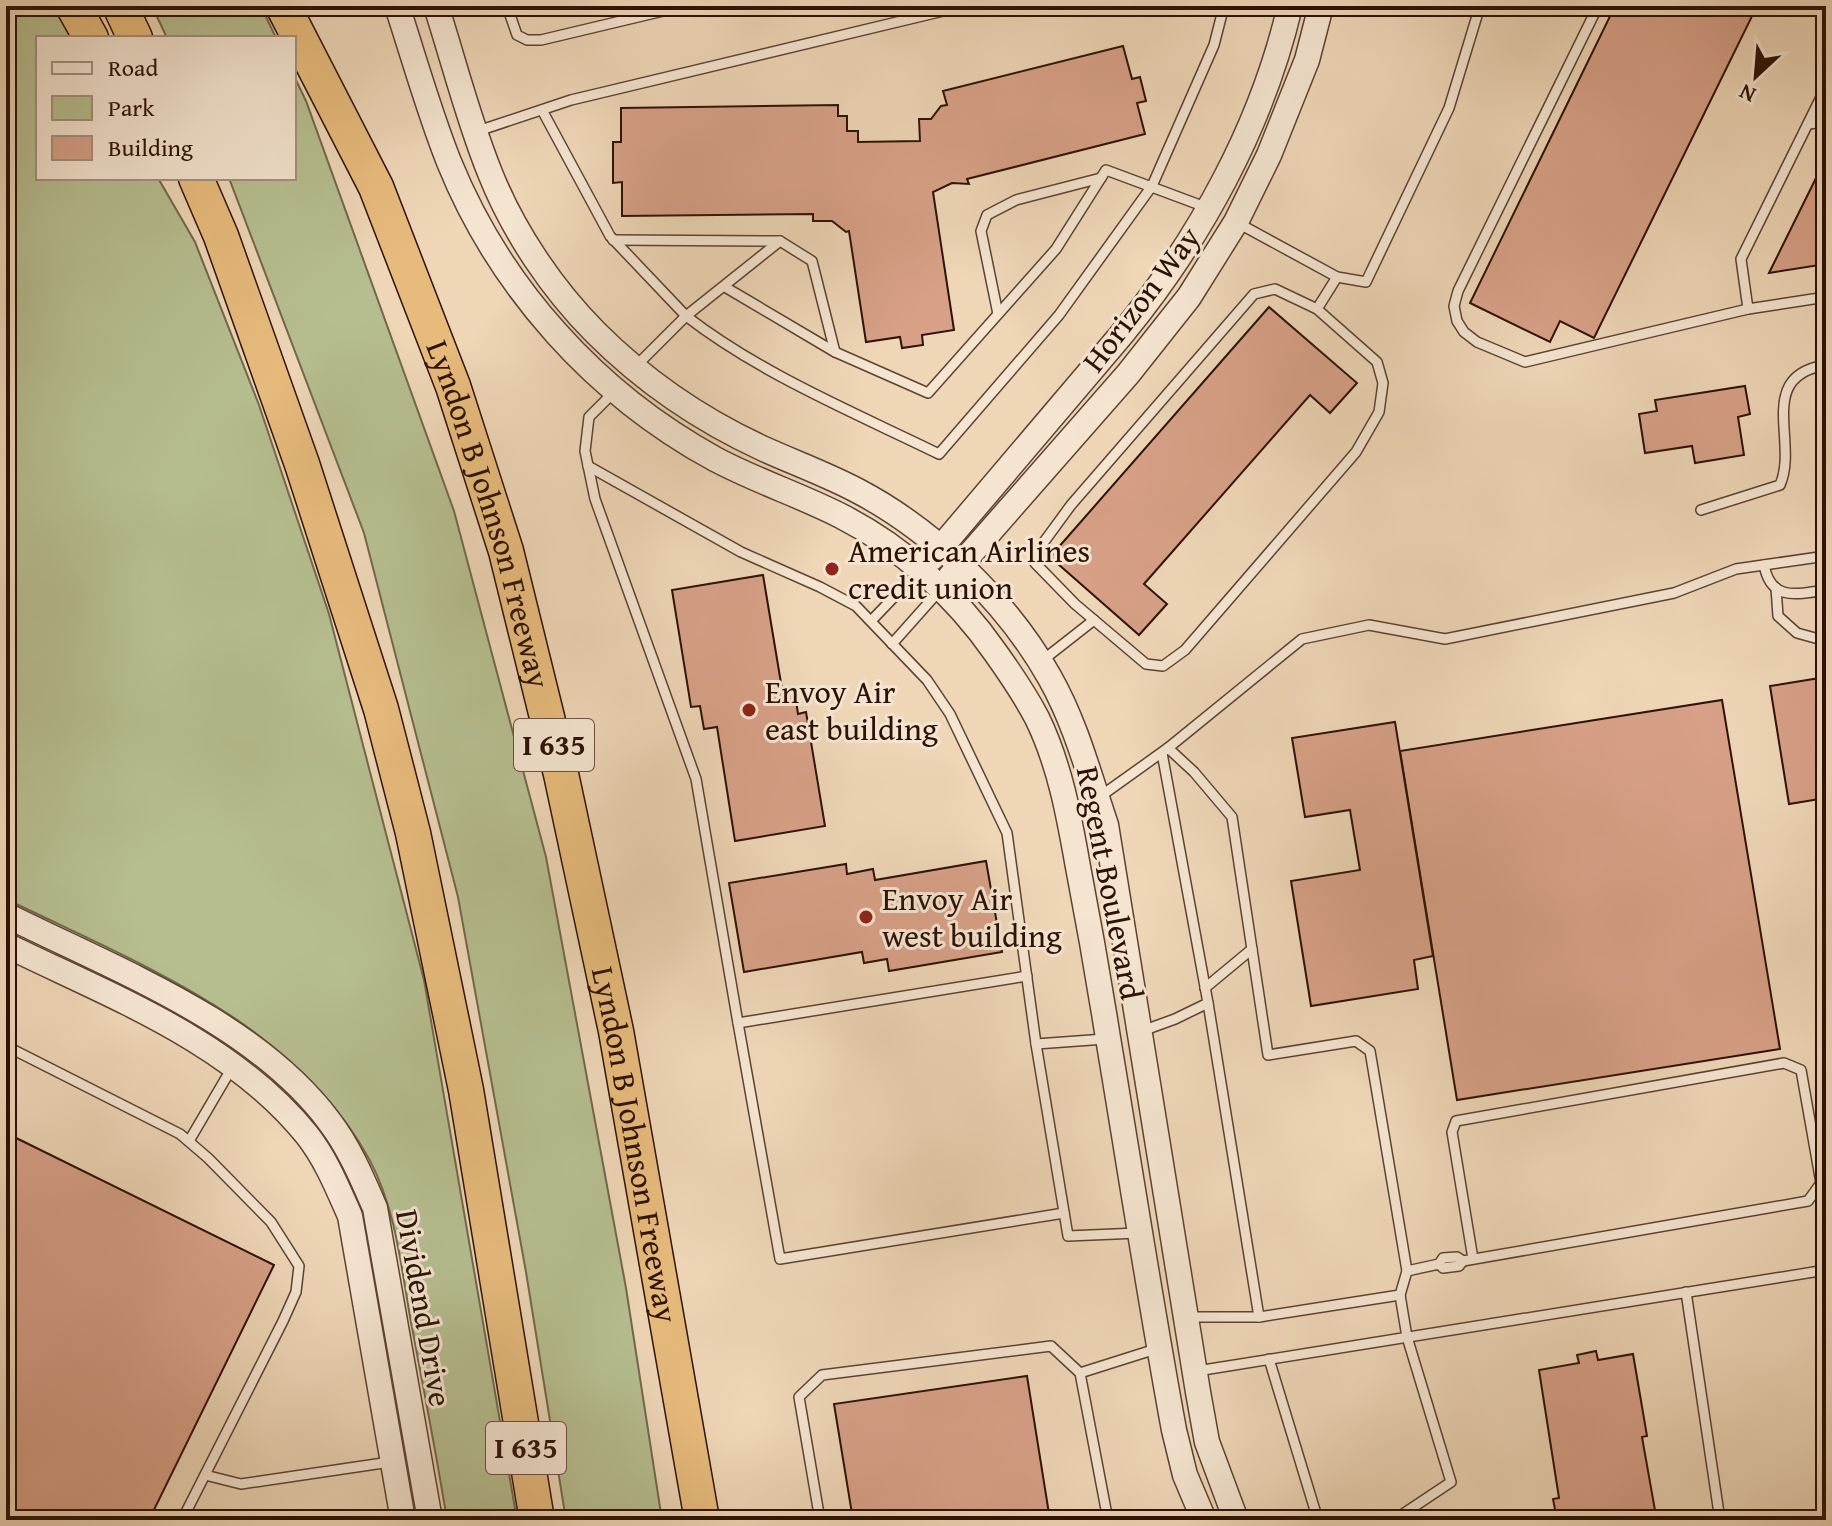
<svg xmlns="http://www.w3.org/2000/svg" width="1832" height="1526" font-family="'Gentium Book Plus',serif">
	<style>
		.green { fill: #b6be90; stroke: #71684b; stroke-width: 2 }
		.building { fill: #d7a087; stroke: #2c1106; stroke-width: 2 }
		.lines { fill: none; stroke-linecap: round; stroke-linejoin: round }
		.service-casing { stroke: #5c4232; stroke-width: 12 }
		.tertiary-casing { stroke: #5c4232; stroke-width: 27 }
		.motorway-casing { stroke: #2c1106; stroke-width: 37 }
		.service { stroke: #f4e4d0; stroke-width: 9 }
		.tertiary { stroke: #f4e4d0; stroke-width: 24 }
		.motorway { stroke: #e7bb7c; stroke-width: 34 }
		.poi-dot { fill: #8f2418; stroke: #f4e4d0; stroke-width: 3 }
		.labels { text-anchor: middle; stroke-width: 6; stroke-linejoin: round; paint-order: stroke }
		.shield { fill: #f4e4d0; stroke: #685043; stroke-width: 2 }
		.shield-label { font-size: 30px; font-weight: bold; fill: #2c1106 }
		.street-label { font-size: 32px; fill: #2c1106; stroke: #f4e4d0 }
		.poi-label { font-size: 32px; fill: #2c1106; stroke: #f4e4d0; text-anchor: start }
	</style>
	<rect width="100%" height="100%" fill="#eed6b7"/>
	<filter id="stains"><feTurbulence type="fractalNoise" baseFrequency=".0025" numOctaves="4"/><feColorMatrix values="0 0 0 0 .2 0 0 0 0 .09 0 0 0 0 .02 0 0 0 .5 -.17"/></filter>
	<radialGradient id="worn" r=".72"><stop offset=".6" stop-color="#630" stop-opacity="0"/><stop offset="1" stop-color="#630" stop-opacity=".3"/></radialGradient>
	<!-- green -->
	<g class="green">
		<path d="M6,6H62L80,38H38V178H158L195,242L259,405L329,614L424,980L517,1520H447C436,1452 423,1385 410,1317C401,1264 395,1207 369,1159C294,1022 139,964 6,899Z"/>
		<polygon points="152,6 261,6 276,38 167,38"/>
		<polygon points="294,76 306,101 454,511 546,857 626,1288 662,1520 566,1520 526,1272 458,897 364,533 229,178 294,178"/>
	</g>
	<!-- building -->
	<g class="building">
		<polygon points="1615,6 1757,6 1594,338 1560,321 1550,342 1470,303"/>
		<polygon points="1123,46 1132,79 1140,77 1146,101 1137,103 1145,134 967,179 969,184 952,183 933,192 954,330 922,335 923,345 902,348 900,337 866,342 849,231 846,232 832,221 813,221 813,214 622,216 622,182 613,183 613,142 621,142 621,108 838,105 838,116 847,116 847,131 858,131 858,142 920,141 919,119 931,119 941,106 947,105 943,91"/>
		<polygon points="1826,167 1826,264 1769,273 1821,168"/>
		<polygon points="1269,307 1357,383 1330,413 1310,395 1144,584 1167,604 1139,635 1050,557"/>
		<polygon points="1745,386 1750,414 1738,417 1744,455 1695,463 1692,446 1645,453 1639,414 1657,411 1655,400"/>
		<polygon points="763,575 782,689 794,687 798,714 806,712 825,826 735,841 717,727 704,729 700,706 691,707 672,590"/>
		<polygon points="1826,677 1826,798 1789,804 1770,686"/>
		<polygon points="1722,700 1780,1049 1457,1100 1400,751"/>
		<polygon points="1395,722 1433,956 1414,960 1418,989 1311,1006 1291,881 1360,870 1350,810 1305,817 1292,738"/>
		<polygon points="986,861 1002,952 889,971 887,959 864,963 862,952 744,972 729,883 846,864 847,874 873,869 875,880"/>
		<polygon points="6,1133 274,1265 149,1520 6,1520"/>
		<polygon points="1596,1351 1598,1360 1633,1354 1647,1436 1642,1437 1656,1516 1652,1517 1652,1520 1557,1520 1553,1499 1559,1498 1539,1370 1579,1363 1577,1355"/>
		<polygon points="1027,1376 1050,1520 853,1520 834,1404"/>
	</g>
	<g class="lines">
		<defs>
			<g id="service">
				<polyline points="507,6 517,35 527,40 541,40 684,6"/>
				<polyline points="1598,6 1458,291 1454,306 1457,321 1464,332 1477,342 1525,362 1748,309"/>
				<polyline points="1826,87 1741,259 1748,309 1826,297"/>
				<polyline points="542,110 610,236 686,316 780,241 812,261 835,352 725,287"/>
				<polyline points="1808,124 1826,122"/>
				<polyline points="475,132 571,100 964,6"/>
				<polyline points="1236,222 1337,277 1366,282 1449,108 1480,6"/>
				<polyline points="613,240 780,241"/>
				<polyline points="1317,309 1377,362 1383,383 1379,412 1356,452 1185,650 1163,666 1146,664 1075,604 1035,563 1041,546 1071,505 1254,294 1275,289 1317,309 1337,277"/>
				<polyline points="998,314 981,231 987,215 1016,200 1101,178"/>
				<polyline points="835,352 928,393 1056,249 1106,170 1208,208"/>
				<path d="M636,366L686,316C761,374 853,412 939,454L1059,315L1152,186L1214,45L1224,6"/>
				<polyline points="614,392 589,417 585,451 595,499 696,779 738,1023"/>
				<polyline points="588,466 741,552 820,587 856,606 927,680 950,714 1007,833 1036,1044 1105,1039"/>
				<path d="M1701,510L1780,485C1799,442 1755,376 1826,365"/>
				<path d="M1764,565C1771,602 1797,594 1826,590"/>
				<polyline points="1776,588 1778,616 1797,633 1826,641"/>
				<polyline points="871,621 918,572"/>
				<polyline points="892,644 940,590"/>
				<polyline points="1043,660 1094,620"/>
				<polyline points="1168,748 1302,639 1369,625 1445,639 1674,593 1736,569 1826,556"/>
				<polyline points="1098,798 1168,748 1194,772 1232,817 1268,1055 1356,1041 1370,1051 1407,1271 1400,1295 1259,1317 1188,1317"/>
				<polyline points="1027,976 738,1023 780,1259 1064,1213"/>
				<polyline points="1205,988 1252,949"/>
				<polyline points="1208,1003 1259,1317"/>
				<polyline points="1142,1031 1175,1019 1208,1003 1162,753"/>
				<polyline points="1036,1044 1068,1236 1138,1233"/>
				<polyline points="6,1046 180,1134 208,1158 271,1222 299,1266 296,1292 283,1321 182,1520"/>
				<polyline points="189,1141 233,1066"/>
				<polyline points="1463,1261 1808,1201 1821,1183 1801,1070 1784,1063 1456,1121 1452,1132 1473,1259"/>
				<polyline points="1407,1271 1439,1264 1443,1258 1457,1257 1463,1261 1459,1266 1443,1268 1439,1264"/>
				<polyline points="1686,1292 1720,1520"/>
				<polyline points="1269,1359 1318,1520"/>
				<polyline points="1197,1371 1826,1270"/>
				<polyline points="1080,1373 1159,1348"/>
				<polyline points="205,1475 241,1484 390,1462"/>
				<polyline points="820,1520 799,1397 822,1375 1051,1346 1080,1373 1108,1520"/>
				<polyline points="1394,1520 1451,1482 1407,1337 1400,1295"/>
			</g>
			<g id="tertiary">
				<path d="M397,6C414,58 429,112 449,162C500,288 596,394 715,459C756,481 800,495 841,516C902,547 956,596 995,652C1010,673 1025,695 1037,718C1060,765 1069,816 1078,867C1089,924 1099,981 1108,1038C1130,1169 1150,1300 1174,1430L1185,1475L1204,1520"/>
				<path d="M436,6C454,62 468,119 490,173C513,231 552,289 596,333C644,381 703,421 764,449C795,463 828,475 858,491C934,531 1008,603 1050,678C1076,724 1089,775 1106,825L1198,1392L1207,1442L1236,1520"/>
				<path d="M932,558L1122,334C1200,239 1262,126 1290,6"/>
				<polyline points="950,577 1128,374 1189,297 1236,222 1269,155 1307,60 1321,6"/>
				<path d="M6,915C114,969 255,1022 329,1121C349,1147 362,1178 375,1208L430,1520"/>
				<path d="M6,945C112,997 231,1041 307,1135C326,1159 338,1189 350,1216L403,1520"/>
			</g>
			<g id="motorway">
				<polyline points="73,6 91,38"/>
				<polyline points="120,6 135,38"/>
				<path id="s1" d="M283,6L376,187L453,386L506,551L561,774L616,1031L702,1520"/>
				<polyline points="196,178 221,236 302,464 381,709 413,833 466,1090 537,1520"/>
			</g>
		</defs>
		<!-- service casing -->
		<use href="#service" class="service-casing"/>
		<!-- tertiary casing -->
		<use href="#tertiary" class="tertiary-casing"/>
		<!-- motorway casing -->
		<use href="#motorway" class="motorway-casing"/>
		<!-- service -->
		<use href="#service" class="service"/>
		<!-- tertiary -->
		<use href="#tertiary" class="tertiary"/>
		<!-- motorway -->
		<use href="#motorway" class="motorway"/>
	</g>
	<!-- markers -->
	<g class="poi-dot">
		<circle cx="832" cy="569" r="8"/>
		<circle cx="749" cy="710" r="8"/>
		<circle cx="866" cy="917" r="8"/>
	</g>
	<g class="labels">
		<!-- shield labels -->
		<g class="shield">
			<rect x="514" y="719" width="80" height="52" rx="6"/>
			<rect x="486" y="1422" width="80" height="52" rx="6"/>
		</g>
		<g class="shield-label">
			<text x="554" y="755">I 635</text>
			<text x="526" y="1458">I 635</text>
		</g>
		<!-- street labels -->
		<g class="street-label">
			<text transform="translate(1141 299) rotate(-53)" y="11">Horizon Way</text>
			<text dy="11" stroke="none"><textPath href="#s1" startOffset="550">Lyndon B Johnson Freeway</textPath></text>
			<text transform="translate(1110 883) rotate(79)" y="11">Regent Boulevard</text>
			<text dy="11" stroke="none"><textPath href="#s1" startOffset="1198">Lyndon B Johnson Freeway</textPath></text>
			<text transform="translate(424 1308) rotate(80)" y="11">Dividend Drive</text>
		</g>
		<!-- poi labels -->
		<g class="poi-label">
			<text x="848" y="562">American Airlines<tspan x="848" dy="37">credit union</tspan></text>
			<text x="765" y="703">Envoy Air<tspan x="765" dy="37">east building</tspan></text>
			<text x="882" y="910">Envoy Air<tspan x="882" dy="37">west building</tspan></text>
		</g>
	</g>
	<!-- margin -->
	<rect width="1832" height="1526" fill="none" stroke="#eed6b7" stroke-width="32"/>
	<rect x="8" y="8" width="1816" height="1510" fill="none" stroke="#2c1106" stroke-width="4"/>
	<rect x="16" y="16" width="1800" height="1494" fill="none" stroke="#2c1106" stroke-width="2"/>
	<!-- legend -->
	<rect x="36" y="36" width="260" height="144" fill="#f4e4d0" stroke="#a4907f" stroke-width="2"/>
	<rect x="52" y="62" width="40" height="12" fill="#f4e4d0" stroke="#a4907f" stroke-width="2"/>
	<text x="108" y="76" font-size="24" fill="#2c1106">Road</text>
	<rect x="52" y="96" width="40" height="24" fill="#b6be90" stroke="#a4907f" stroke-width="2"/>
	<text x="108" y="116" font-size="24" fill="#2c1106">Park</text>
	<rect x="52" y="136" width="40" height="24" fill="#d7a087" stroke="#a4907f" stroke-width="2"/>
	<text x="108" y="156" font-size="24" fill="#2c1106">Building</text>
	<!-- north arrow -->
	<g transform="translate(1756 76) rotate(206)" stroke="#f4e4d0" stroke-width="6" paint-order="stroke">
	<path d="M0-6L14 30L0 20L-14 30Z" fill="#2c1106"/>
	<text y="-12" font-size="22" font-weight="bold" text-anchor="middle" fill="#2c1106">N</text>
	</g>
	<rect width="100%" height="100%" filter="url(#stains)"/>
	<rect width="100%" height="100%" fill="url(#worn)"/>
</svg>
